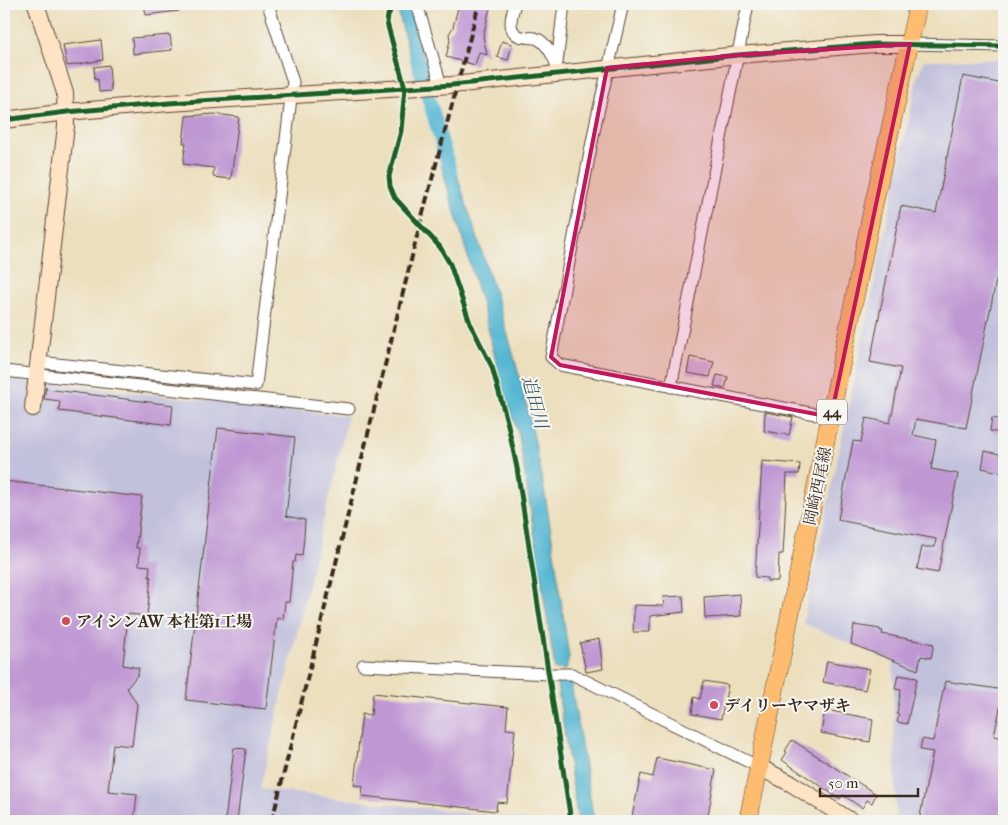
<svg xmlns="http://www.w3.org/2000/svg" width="1008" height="825" font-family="'IM FELL French Canon','Noto Serif JP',serif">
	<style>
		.industrial { fill: #c2c1dc }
		.water { fill: #54b7d2; stroke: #487078 }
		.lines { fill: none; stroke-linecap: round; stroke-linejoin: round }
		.canal { stroke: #54b7d2; stroke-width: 14 }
		.building { fill: #bf98d3 }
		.street-casing { stroke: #564536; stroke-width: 13 }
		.secondary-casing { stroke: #564536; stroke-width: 18 }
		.primary-casing { stroke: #564536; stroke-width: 19 }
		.street { stroke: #fff; stroke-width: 11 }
		.secondary { stroke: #fee4c5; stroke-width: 16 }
		.primary { stroke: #fdbc6f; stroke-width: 18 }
		.rail { stroke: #3b2a1e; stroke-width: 4; stroke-dasharray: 8 4; stroke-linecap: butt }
		.cycleway-casing { stroke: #f6f6f2; stroke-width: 8 }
		.cycleway { stroke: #1b5e20; stroke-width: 5 }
		.marked { fill: #c2185b; fill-opacity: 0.2; stroke: #c2185b; stroke-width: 4; stroke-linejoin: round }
		.poi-dot { fill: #d1495b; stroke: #f6f6f2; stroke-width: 2 }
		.labels { text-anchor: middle; stroke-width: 4; stroke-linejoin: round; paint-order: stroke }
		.shield { fill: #f6f6f2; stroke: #73675e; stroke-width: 1 }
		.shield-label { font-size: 15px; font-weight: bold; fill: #3b2a1e }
		.street-label { font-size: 16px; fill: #3b2a1e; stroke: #f6f6f2 }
		.poi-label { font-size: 16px; font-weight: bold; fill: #3b2a1e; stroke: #f6f6f2; text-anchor: start }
		.water-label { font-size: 18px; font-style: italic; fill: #445b5d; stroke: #f6f6f2 }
	</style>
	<rect width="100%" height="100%" fill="#f6f6f2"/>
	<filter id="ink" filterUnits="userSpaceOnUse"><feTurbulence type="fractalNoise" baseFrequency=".02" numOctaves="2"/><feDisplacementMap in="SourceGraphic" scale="10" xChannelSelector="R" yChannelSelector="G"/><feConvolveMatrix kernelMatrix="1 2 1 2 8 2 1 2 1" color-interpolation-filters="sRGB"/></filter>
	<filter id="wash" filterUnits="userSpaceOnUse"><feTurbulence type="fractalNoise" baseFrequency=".0096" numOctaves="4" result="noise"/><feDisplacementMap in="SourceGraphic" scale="20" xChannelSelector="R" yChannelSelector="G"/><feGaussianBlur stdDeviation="1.12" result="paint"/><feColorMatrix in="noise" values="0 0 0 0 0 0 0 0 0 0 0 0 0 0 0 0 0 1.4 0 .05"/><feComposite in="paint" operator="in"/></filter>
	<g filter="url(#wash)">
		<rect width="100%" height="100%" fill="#ecdfbd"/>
		<!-- industrial -->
		<g class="industrial">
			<polygon points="1004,59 1004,821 896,821 893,662 803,623 918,75 924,60"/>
			<polygon points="4,378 348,416 260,789 536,821 4,821"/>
		</g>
		<!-- water -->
		<g class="water">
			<polygon points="401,4 408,4 428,71 414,72 398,11"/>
			<path d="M447,143C474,231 506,318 527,407C547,489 557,574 569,657L566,670L555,669L519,436L503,390L484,312L441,165Z"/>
			<polygon points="556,678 570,678 594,821 578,821"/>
		</g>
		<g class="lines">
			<!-- canal -->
			<polyline class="canal" points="416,55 450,171"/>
		</g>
		<g id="blocks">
			<!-- building -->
			<g class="building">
				<polygon points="144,4 179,4 179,11 146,15"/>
				<polygon points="459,4 491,4 483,36 487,55 479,52 475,65 446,57 450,40 449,34 453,27"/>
				<polygon points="170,35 172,50 133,54 132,38"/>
				<polygon points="101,40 103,60 67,66 63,45"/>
				<polygon points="502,41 512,44 508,60 497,57"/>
				<polygon points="109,65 111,91 99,92 98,79 95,80 94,67"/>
				<polygon points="963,76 1004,84 1004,242 966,428 916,419 913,435 936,440 931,469 958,474 938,573 917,569 922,547 935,547 936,539 838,520 853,441 861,442 866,418 890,423 893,410 901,368 870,362 901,206 936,213"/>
				<polygon points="215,114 239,117 231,179 213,177 214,168 183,164 186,143 183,143 186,116"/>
				<polygon points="690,357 714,362 710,377 687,373"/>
				<polygon points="717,375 728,377 725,389 714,386"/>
				<polygon points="46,386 46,389 173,405 171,425 59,411 60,401 44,399"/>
				<polygon points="765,412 793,417 789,435 764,431"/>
				<polygon points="992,418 1002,420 1000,433 990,431"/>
				<polygon points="218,428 295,437 286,516 305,520 304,537 302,556 296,555 295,562 293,562 289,602 285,602 283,619 277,618 266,709 186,700"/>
				<polygon points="985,451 1004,455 1004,473 982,468"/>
				<polygon points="762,461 800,464 799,474 787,474 784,537 783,554 779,554 778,581 767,581 767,578 755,577"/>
				<polygon points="4,481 142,497 136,548 140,548 139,565 150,566 149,577 151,577 147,616 128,614 123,665 139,668 138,674 127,688 137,704 132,746 113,744 108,791 137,794 134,821 4,821"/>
				<polygon points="740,594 741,616 705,618 704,597"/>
				<polygon points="683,596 684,612 650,616 650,632 633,632 634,605 664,606 663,597"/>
				<polygon points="854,625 880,629 880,631 883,631 882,634 934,644 931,658 921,656 918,670 851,644"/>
				<polygon points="599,639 603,669 586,672 580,643"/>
				<polygon points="827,661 870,669 865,690 823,682"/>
				<polygon points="898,675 917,678 907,724 897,722 899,715 897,714 901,690 895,689"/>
				<polygon points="704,681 728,685 721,719 692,714 694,697 700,699"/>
				<polygon points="945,681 1004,690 994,736 1004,738 1004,821 919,821 933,752 920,750 922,739 933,741"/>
				<polygon points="373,693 508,707 506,729 515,730 507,803 497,802 496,811 362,796 363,786 354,785 362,714 371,715"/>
				<polygon points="825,710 873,719 870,742 821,733"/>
				<polygon points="792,740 876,794 872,803 867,800 862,808 843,795 840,799 782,760 787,752 785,751"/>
				<polygon points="234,748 246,749 237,821 225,821"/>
				<polygon points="657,758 716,770 707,821 631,821 641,774 653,777"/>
			</g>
		</g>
	</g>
	<g filter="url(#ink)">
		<use href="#blocks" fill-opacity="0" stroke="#564536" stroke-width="1"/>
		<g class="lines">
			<defs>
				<g id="street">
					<polyline points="417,4 441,85"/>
					<path d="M515,4C512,14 506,30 519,36C524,38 530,37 535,38C547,41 557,62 558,73"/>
					<polyline points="623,4 596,121 551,357 560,365 831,417"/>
					<polyline points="910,44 1004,46"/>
					<polyline points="557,63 564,4"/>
					<polyline points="38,362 256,385 293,82 268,4"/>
					<polyline points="4,371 349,409"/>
					<polyline points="671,387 748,4"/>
					<polyline points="363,665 549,674 572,674 759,767"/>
				</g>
				<g id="secondary">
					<polyline points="4,120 67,112 169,103 452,85 738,55 875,44 910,44"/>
					<polyline points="33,408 66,126 65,93 36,4"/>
					<polyline points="759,767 792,784 851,821"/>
				</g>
				<polyline id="primary" points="748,821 872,212 918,4"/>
			</defs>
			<!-- street casing -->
			<use href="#street" class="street-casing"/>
			<!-- secondary casing -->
			<use href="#secondary" class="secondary-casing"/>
			<!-- primary casing -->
			<use href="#primary" class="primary-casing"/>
			<!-- street -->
			<use href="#street" class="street"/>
			<!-- secondary -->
			<use href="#secondary" class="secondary"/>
			<!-- primary -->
			<use href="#primary" class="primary"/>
			<!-- rail -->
			<polyline class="rail" points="272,821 420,224 479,4"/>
			<defs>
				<g id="cycleway">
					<polyline points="394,4 388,15 387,23 405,88 401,131 389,176 390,186 395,198 440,247 450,264 470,323 492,367 508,425 517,468 571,821"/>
					<polyline points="4,120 67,112 169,103 452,85 738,55 875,44 1004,46"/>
				</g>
			</defs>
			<!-- cycleway casing -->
			<use href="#cycleway" class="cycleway-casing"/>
			<!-- cycleway -->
			<use href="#cycleway" class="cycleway"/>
		</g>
	</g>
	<!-- marked area -->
	<path class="marked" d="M910,44L831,417L560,365L551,357L607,68L738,55Z"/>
	<!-- markers -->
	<g class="poi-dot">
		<circle cx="66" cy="621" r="5"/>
		<circle cx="714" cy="705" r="5"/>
	</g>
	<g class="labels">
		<!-- shield labels -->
		<rect class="shield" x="817" y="399.5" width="30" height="25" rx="4"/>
		<g class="shield-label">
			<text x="832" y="417">44</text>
		</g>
		<!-- street labels -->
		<g class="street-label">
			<text transform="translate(817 486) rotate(-78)" y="6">岡崎西尾線</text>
		</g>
		<!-- poi labels -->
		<g class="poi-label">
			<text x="76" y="627">アイシンAW 本社第1工場</text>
			<text x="724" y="711">デイリーヤマザキ</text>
		</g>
		<!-- water labels -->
		<g class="water-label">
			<text transform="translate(535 402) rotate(75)" y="6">追田川</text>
		</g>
	</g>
	<!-- margin -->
	<rect width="1008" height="825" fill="none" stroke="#f6f6f2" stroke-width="20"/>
	<!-- scale -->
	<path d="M820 788v8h98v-8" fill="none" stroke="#3b2a1e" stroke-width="2.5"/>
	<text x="828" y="788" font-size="15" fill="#3b2a1e" stroke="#f6f6f2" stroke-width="4" paint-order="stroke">50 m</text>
</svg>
